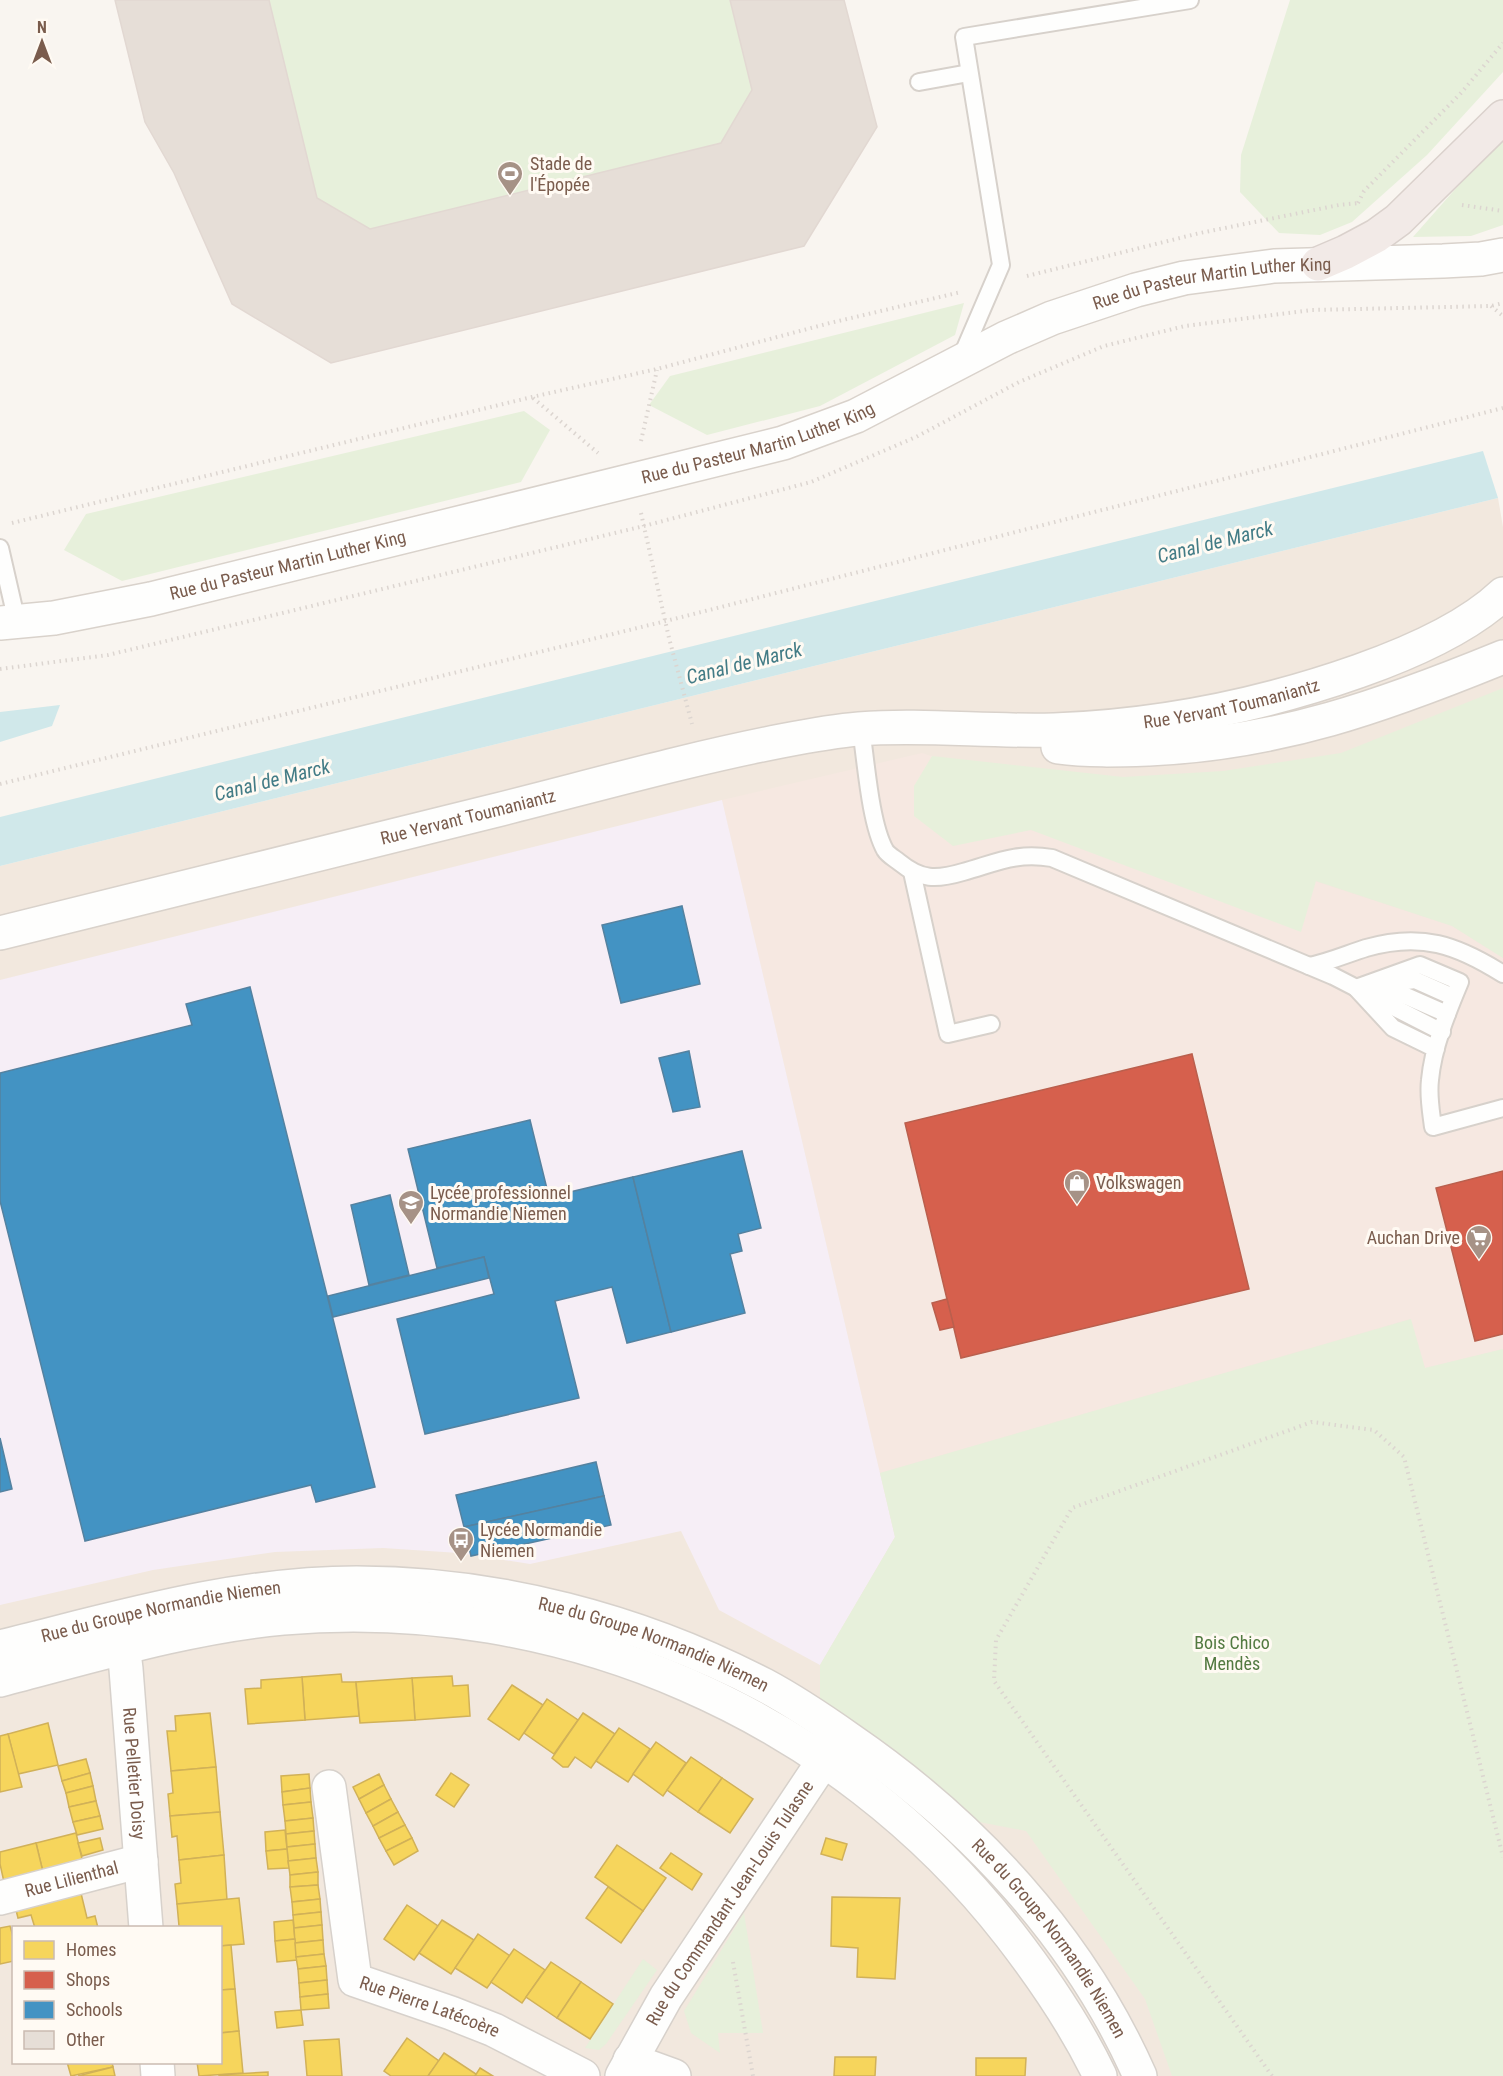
<svg xmlns="http://www.w3.org/2000/svg" width="1503" height="2076" font-family="'Roboto Condensed',sans-serif">
	<style>
		.residential { fill: #f2e8de; fill-rule: evenodd }
		.commercial { fill: #f6e8e1 }
		.education { fill: #f6eef6 }
		.green { fill: #e7f0db }
		.water { fill: #d0e8ea }
		.homes { fill: #f6d55c; stroke: #d1b158; stroke-width: 1.5 }
		.shops { fill: #d6604d; stroke: #ba5f4d; stroke-width: 1.5 }
		.schools { fill: #4393c3; stroke: #5482a0; stroke-width: 1.5 }
		.building { fill: #e6ded7; stroke: #e2d8d2; stroke-width: 1.5 }
		.lines { fill: none; stroke-linecap: round; stroke-linejoin: round }
		.lane-casing { stroke: #d7d1cb; stroke-width: 20 }
		.street-casing { stroke: #d7d1cb; stroke-width: 36 }
		.secondary-casing { stroke: #d9d2cb; stroke-width: 36 }
		.highway-casing { stroke: #dad1cc; stroke-width: 36 }
		.path { stroke: #dcd5d0; stroke-width: 4; stroke-dasharray: 1.5 4.5; stroke-linecap: butt }
		.lane { stroke: #fefefd; stroke-width: 16 }
		.street { stroke: #fefefd; stroke-width: 33 }
		.secondary { stroke: #fefefd; stroke-width: 33 }
		.highway { stroke: #f2eae7; stroke-width: 33 }
		.labels { text-anchor: middle; stroke-width: 6; stroke-linejoin: round; paint-order: stroke }
		.poi-label { font-size: 18px; fill: #7a5c4d; stroke: #fffaf3; text-anchor: start }
		.street-label { font-size: 18px; fill: #7a5c4d; stroke: #fffaf3 }
		.park-label { font-size: 18px; fill: #537a41; stroke: #fffaf3 }
		.water-label { font-size: 20px; font-style: italic; fill: #437c86; stroke: #fffaf3 }
	</style>
	<rect width="100%" height="100%" fill="#f9f5f0"/>
	<!-- residential -->
	<path class="residential" d="M1498,498L1503,527V2076H0V866ZM14,1928H220V2062H14Z"/>
	<!-- commercial -->
	<polygon class="commercial" points="922,753 1452,926 1503,958 1503,1349 1425,1368 1410,1319 880,1473 722,800"/>
	<!-- education -->
	<polygon class="education" points="722,800 895,1537 820,1665 719,1610 681,1531 530,1564 459,1553 383,1548 275,1552 153,1570 0,1605 0,980"/>
	<!-- green -->
	<g class="green">
		<polygon points="115,0 844,0 877,127 804,246 331,363 174,173 145,122"/>
		<polygon points="1290,0 1503,0 1503,72 1427,155 1352,222 1320,235 1279,233 1240,192 1241,155"/>
		<polygon points="1503,135 1503,225 1471,236 1413,237"/>
		<polygon points="964,303 955,335 820,406 707,435 649,405 670,376"/>
		<polygon points="524,411 550,430 521,482 122,581 64,550 86,514"/>
		<polygon points="1503,688 1503,958 1452,926 1316,881 1301,932 1031,830 953,846 914,816 914,786 932,756 1123,777 1223,771 1341,753"/>
		<polygon points="1411,1319 1425,1368 1503,1349 1503,2076 1172,2076 1145,1999 1026,1831 948,1816 820,1719 820,1665 895,1537 880,1473"/>
		<polygon points="744,1913 763,2033 718,2033 720,2053 691,2033 684,2011"/>
		<polygon points="643,1959 657,1970 606,2044 599,2050 585,2048"/>
	</g>
	<!-- water -->
	<g class="water">
		<polygon points="1483,451 1498,498 0,866 0,817"/>
		<polygon points="60,705 52,726 0,742 0,712"/>
	</g>
	<!-- homes -->
	<g class="homes">
		<polygon points="341,1674 342,1682 356,1682 359,1716 305,1720 302,1677"/>
		<polygon points="452,1676 453,1686 468,1685 470,1716 415,1720 412,1678"/>
		<polygon points="302,1677 305,1720 248,1724 245,1689 261,1688 261,1680"/>
		<polygon points="412,1678 415,1720 360,1723 356,1682"/>
		<polygon points="512,1685 543,1705 519,1740 488,1719"/>
		<polygon points="547,1699 578,1720 554,1754 524,1733"/>
		<polygon points="210,1713 216,1767 171,1771 167,1731 176,1731 175,1716"/>
		<polygon points="583,1713 615,1734 591,1768 575,1757 568,1767 563,1767 552,1758"/>
		<polygon points="48,1723 58,1765 18,1774 8,1734"/>
		<polygon points="619,1728 650,1749 628,1782 596,1761"/>
		<polygon points="8,1734 22,1787 0,1792 0,1736"/>
		<polygon points="656,1742 686,1763 663,1796 633,1774"/>
		<polygon points="691,1757 722,1778 698,1812 667,1790"/>
		<polygon points="86,1759 90,1773 62,1781 58,1766"/>
		<polygon points="216,1767 220,1812 170,1816 168,1794 173,1793 171,1771"/>
		<polygon points="90,1773 93,1786 66,1793 62,1781"/>
		<polygon points="451,1773 469,1785 454,1807 436,1795"/>
		<polygon points="309,1774 310,1788 282,1792 281,1776"/>
		<polygon points="379,1774 384,1785 359,1799 353,1787"/>
		<polygon points="722,1778 753,1799 730,1833 698,1812"/>
		<polygon points="384,1785 391,1799 366,1813 359,1799"/>
		<polygon points="93,1786 96,1801 69,1807 66,1793"/>
		<polygon points="310,1788 311,1802 283,1805 282,1792"/>
		<polygon points="391,1799 398,1812 373,1826 366,1813"/>
		<polygon points="96,1801 100,1816 73,1822 69,1807"/>
		<polygon points="311,1802 313,1818 285,1821 283,1805"/>
		<polygon points="220,1812 224,1855 179,1860 177,1836 172,1837 170,1816"/>
		<polygon points="398,1812 405,1825 379,1838 373,1826"/>
		<polygon points="100,1816 103,1829 77,1835 73,1822"/>
		<polygon points="313,1818 314,1831 286,1834 285,1821"/>
		<polygon points="405,1825 412,1838 386,1851 379,1838"/>
		<polygon points="285,1830 287,1849 266,1851 265,1832"/>
		<polygon points="314,1831 315,1844 287,1847 286,1834"/>
		<polygon points="76,1833 83,1863 43,1872 36,1843"/>
		<polygon points="100,1838 103,1850 82,1856 78,1843"/>
		<polygon points="412,1838 418,1851 394,1865 386,1851"/>
		<polygon points="826,1838 847,1844 842,1860 821,1854"/>
		<polygon points="36,1843 43,1872 4,1882 0,1864 0,1852"/>
		<polygon points="315,1844 316,1858 288,1861 287,1847"/>
		<polygon points="617,1845 666,1878 643,1911 595,1877"/>
		<polygon points="287,1849 289,1868 268,1869 266,1851"/>
		<polygon points="671,1853 702,1874 692,1890 660,1868"/>
		<polygon points="224,1855 227,1900 177,1904 175,1884 181,1883 179,1860"/>
		<polygon points="316,1858 318,1872 290,1875 288,1861"/>
		<polygon points="318,1872 318,1885 290,1887 290,1875"/>
		<polygon points="79,1885 87,1918 95,1916 98,1928 35,1928 31,1915 18,1918 14,1902"/>
		<polygon points="318,1885 320,1899 292,1902 290,1887"/>
		<polygon points="608,1887 643,1911 621,1943 586,1918"/>
		<polygon points="832,1897 900,1898 895,1979 857,1977 858,1948 831,1946"/>
		<polygon points="239,1898 244,1944 220,1946 220,1928 179,1926 177,1904"/>
		<polygon points="320,1899 321,1912 293,1915 292,1902"/>
		<polygon points="407,1905 438,1926 414,1960 384,1939"/>
		<polygon points="321,1912 322,1925 294,1928 293,1915"/>
		<polygon points="293,1920 295,1939 275,1941 274,1922"/>
		<polygon points="442,1920 474,1940 451,1974 419,1953"/>
		<polygon points="322,1925 323,1940 295,1943 294,1928"/>
		<polygon points="10,1926 14,1940 14,1961 0,1964 0,1928"/>
		<polygon points="478,1934 510,1956 487,1988 455,1968"/>
		<polygon points="295,1939 297,1960 277,1962 275,1941"/>
		<polygon points="323,1940 324,1954 296,1957 295,1943"/>
		<polygon points="231,1945 235,1989 220,1990 220,1946"/>
		<polygon points="514,1949 545,1970 522,2003 491,1982"/>
		<polygon points="324,1954 326,1966 298,1969 296,1957"/>
		<polygon points="551,1962 581,1982 557,2018 526,1997"/>
		<polygon points="326,1966 327,1980 299,1983 298,1969"/>
		<polygon points="327,1980 328,1994 300,1997 299,1983"/>
		<polygon points="581,1982 613,2004 590,2039 557,2018"/>
		<polygon points="235,1989 239,2031 220,2033 220,1990"/>
		<polygon points="328,1994 329,2008 301,2010 300,1997"/>
		<polygon points="301,2010 303,2025 277,2028 275,2012"/>
		<polygon points="239,2031 243,2073 199,2076 197,2062 220,2062 220,2033"/>
		<polygon points="407,2038 439,2061 428,2076 391,2076 384,2071"/>
		<polygon points="339,2039 342,2076 307,2076 304,2041"/>
		<polygon points="444,2053 476,2074 475,2076 428,2076"/>
		<polygon points="835,2057 876,2057 875,2076 834,2076"/>
		<polygon points="976,2058 1026,2058 1025,2076 976,2076"/>
		<polygon points="67,2062 112,2062 113,2067 71,2076"/>
		<polygon points="113,2067 115,2076 78,2076"/>
		<polygon points="480,2068 493,2076 475,2076"/>
		<polygon points="268,2072 268,2076 219,2076 219,2075"/>
	</g>
	<!-- shops -->
	<g class="shops">
		<polygon points="1192,1054 1249,1289 961,1358 905,1123"/>
		<polygon points="1503,1171 1503,1334 1475,1341 1436,1188"/>
		<polygon points="947,1299 954,1327 940,1330 932,1303"/>
	</g>
	<!-- schools -->
	<g class="schools">
		<polygon points="682,906 700,984 621,1003 602,925"/>
		<polygon points="250,987 375,1487 316,1502 311,1485 85,1541 0,1201 0,1073 192,1025 186,1004"/>
		<polygon points="689,1051 700,1107 673,1112 659,1058"/>
		<polygon points="530,1120 549,1197 633,1177 671,1332 627,1343 612,1287 555,1301 579,1398 425,1434 397,1319 494,1294 484,1257 437,1268 408,1149"/>
		<polygon points="742,1151 761,1228 738,1234 742,1251 730,1254 745,1313 671,1332 633,1177"/>
		<polygon points="390,1195 409,1275 369,1285 351,1205"/>
		<polygon points="484,1257 489,1278 333,1317 328,1296"/>
		<polygon points="0,1438 12,1489 0,1492"/>
		<polygon points="596,1462 604,1496 464,1527 456,1495"/>
		<polygon points="604,1496 611,1525 471,1556 464,1527"/>
	</g>
	<!-- building -->
	<polygon class="building" points="115,0 269,0 317,198 370,229 721,143 752,90 730,0 844,0 877,127 804,246 331,363 232,304 174,173 145,122"/>
	<g class="lines">
		<defs>
			<g id="lane">
				<polyline points="919,82 969,73"/>
				<polyline points="961,358 1001,265 964,37 1190,0"/>
				<polyline points="0,548 17,622"/>
				<path d="M861,729C866,761 870,823 885,850C888,855 894,858 899,862C921,880 936,880 963,872C996,863 1015,852 1052,858L1333,976L1442,1032"/>
				<polyline points="912,872 948,1034 991,1024"/>
				<path d="M1309,966C1329,962 1347,954 1366,948C1421,932 1457,945 1503,974"/>
				<polyline points="1390,983 1415,980 1453,997"/>
				<polyline points="1371,990 1406,996 1447,1014"/>
				<path d="M1436,1049L1393,1028L1356,988L1420,965L1460,982C1447,1013 1433,1047 1430,1080C1428,1096 1431,1111 1433,1127L1503,1108"/>
			</g>
			<g id="street">
				<path id="s1" d="M121,1628L126,1669L146,1928"/>
				<path id="s2" d="M0,1647C118,1618 234,1583 357,1583C497,1583 639,1620 764,1685C794,1701 822,1720 849,1739C973,1824 1079,1938 1140,2076"/>
				<path d="M0,1680C93,1656 187,1627 283,1618C562,1594 838,1714 1010,1935C1044,1979 1076,2026 1100,2076"/>
				<path id="s3" d="M329,1787L355,1980L451,2013L494,2030L583,2076"/>
				<path id="s4" d="M0,1898L141,1861"/>
				<polyline points="630,2060 674,2076"/>
				<polyline points="157,2062 158,2076"/>
				<path id="s5" d="M622,2076L666,1997L836,1742"/>
			</g>
			<g id="secondary">
				<path id="s6" d="M0,623L54,618L151,599L783,443L856,416L1006,338L1052,318L1136,290L1184,278L1274,266L1443,261L1481,259L1503,255"/>
				<path d="M1058,747C1088,751 1118,750 1149,749C1280,743 1383,706 1503,657"/>
				<path id="s7" d="M0,933C164,892 329,852 493,811C589,787 684,760 781,741C807,736 833,731 859,729C923,724 989,732 1054,730C1159,726 1260,706 1359,671C1407,654 1466,629 1503,594"/>
			</g>
			<polyline id="highway" points="1318,264 1346,252 1376,236 1398,220 1503,117"/>
		</defs>
		<!-- lane casing -->
		<use href="#lane" class="lane-casing"/>
		<!-- street casing -->
		<use href="#street" class="street-casing"/>
		<!-- secondary casing -->
		<use href="#secondary" class="secondary-casing"/>
		<!-- highway casing -->
		<use href="#highway" class="highway-casing"/>
		<!-- path -->
		<g class="path">
			<polyline points="1358,203 1364,191 1461,93 1503,43"/>
			<polyline points="1462,205 1503,211"/>
			<polyline points="1027,276 1200,233 1339,205 1359,203"/>
			<polyline points="1491,306 1503,316"/>
			<polyline points="533,398 598,453"/>
			<polyline points="641,441 657,370"/>
			<polyline points="641,513 669,638 692,724"/>
			<polyline points="12,523 532,397 657,369 830,323 961,292"/>
			<polyline points="0,669 108,655 644,526 811,482 916,437 1019,382 1104,346 1185,326 1312,310 1491,306 1503,303"/>
			<polyline points="0,784 666,621 1503,408"/>
			<polyline points="733,1962 753,2076"/>
			<polyline points="1272,2076 994,1681 996,1640 1072,1508 1312,1422 1374,1430 1404,1457 1503,1857"/>
		</g>
		<!-- lane -->
		<use href="#lane" class="lane"/>
		<!-- street -->
		<use href="#street" class="street"/>
		<!-- secondary -->
		<use href="#secondary" class="secondary"/>
		<!-- highway -->
		<use href="#highway" class="highway"/>
	</g>
	<!-- icons -->
	<defs>
		<symbol id="stadium-pin" viewBox="-11 -11 22 30"><path d="M0 17L-7.5 6A9.5 9.5 0 1 1 7.5 6Z" fill="#a69286" stroke="#fffaf3"/><path d="M0-5a6.5 5 0 1 0 0 10a6.5 5 0 1 0 0-10ZM-3.5-1.8h7v3.6h-7Z" fill="#fff"/></symbol>
		<symbol id="shop-pin" viewBox="-11 -11 22 30"><path d="M0 17L-7.5 6A9.5 9.5 0 1 1 7.5 6Z" fill="#a69286" stroke="#fffaf3"/><path d="M-5-2.5h2.3a2.7 3.5 0 0 1 5.4 0H5L5.5 6h-11ZM-1.5-2.5h3a1.5 2.3 0 0 0-3 0Z" fill="#fff"/></symbol>
		<symbol id="school-pin" viewBox="-11 -11 22 30"><path d="M0 17L-7.5 6A9.5 9.5 0 1 1 7.5 6Z" fill="#a69286" stroke="#fffaf3"/><path d="M0-5L7-2L0 1L-7-2ZM-4 1L0 2.5L4 1V4Q0 6-4 4Z" fill="#fff"/></symbol>
		<symbol id="supermarket-pin" viewBox="-11 -11 22 30"><path d="M0 17L-7.5 6A9.5 9.5 0 1 1 7.5 6Z" fill="#a69286" stroke="#fffaf3"/><path d="M-6-5.5h2.5l.6 2H6L4.5 2H-2.5L-4.4-4H-6ZM-1.5 3.2a1.3 1.3 0 1 0 .1 0ZM3 3.2a1.3 1.3 0 1 0 .1 0Z" fill="#fff"/></symbol>
		<symbol id="bus-pin" viewBox="-11 -11 22 30"><path d="M0 17L-7.5 6A9.5 9.5 0 1 1 7.5 6Z" fill="#a69286" stroke="#fffaf3"/><path d="M-5-6H5V4H4V6H2V4H-2V6H-4V4H-5ZM-3.5-4V0h7V-4ZM-3.5 1.2v1.5H-2V1.2ZM2 1.2v1.5H3.5V1.2Z" fill="#fff"/></symbol>
	</defs>
	<g fill-rule="evenodd">
		<use href="#stadium-pin" x="495" y="159" width="30" height="40"/>
		<use href="#shop-pin" x="1062" y="1168" width="30" height="40"/>
		<use href="#school-pin" x="396" y="1188" width="30" height="40"/>
		<use href="#supermarket-pin" x="1464" y="1223" width="30" height="40"/>
		<use href="#bus-pin" x="446" y="1525" width="30" height="40"/>
	</g>
	<g class="labels">
		<!-- poi labels -->
		<g class="poi-label">
			<text x="530" y="170">Stade de<tspan x="530" dy="21">l'Épopée</tspan></text>
			<text x="1096" y="1189">Volkswagen</text>
			<text x="430" y="1199">Lycée professionnel<tspan x="430" dy="21">Normandie Niemen</tspan></text>
			<text x="1460" y="1244" text-anchor="end">Auchan Drive</text>
			<text x="480" y="1536">Lycée Normandie<tspan x="480" dy="21">Niemen</tspan></text>
		</g>
		<!-- street labels -->
		<g class="street-label">
			<text dy="6" stroke="none"><textPath href="#s6" startOffset="1266">Rue du Pasteur Martin Luther King</textPath></text>
			<text dy="6" stroke="none"><textPath href="#s6" startOffset="780">Rue du Pasteur Martin Luther King</textPath></text>
			<text dy="6" stroke="none"><textPath href="#s6" startOffset="294">Rue du Pasteur Martin Luther King</textPath></text>
			<text dy="6" stroke="none"><textPath href="#s7" startOffset="1258">Rue Yervant Toumaniantz</textPath></text>
			<text dy="6" stroke="none"><textPath href="#s7" startOffset="482">Rue Yervant Toumaniantz</textPath></text>
			<text dy="6" stroke="none"><textPath href="#s2" startOffset="165">Rue du Groupe Normandie Niemen</textPath></text>
			<text dy="6" stroke="none"><textPath href="#s2" startOffset="669">Rue du Groupe Normandie Niemen</textPath></text>
			<text dy="6" stroke="none"><textPath href="#s1" startOffset="146">Rue Pelletier Doisy</textPath></text>
			<text dy="6" stroke="none"><textPath href="#s4" startOffset="74">Rue Lilienthal</textPath></text>
			<text dy="6" stroke="none"><textPath href="#s5" startOffset="204">Rue du Commandant Jean-Louis Tulasne</textPath></text>
			<text dy="6" stroke="none"><textPath href="#s2" startOffset="1173">Rue du Groupe Normandie Niemen</textPath></text>
			<text dy="6" stroke="none"><textPath href="#s3" startOffset="274">Rue Pierre Latécoère</textPath></text>
		</g>
		<!-- park labels -->
		<g class="park-label">
			<text x="1232" y="1649">Bois Chico<tspan x="1232" dy="21">Mendès</tspan></text>
		</g>
		<!-- water labels -->
		<g class="water-label">
			<text transform="translate(1215 542) rotate(-14)" y="7">Canal de Marck</text>
			<text transform="translate(744 663) rotate(-14)" y="7">Canal de Marck</text>
			<text transform="translate(272 780) rotate(-14)" y="7">Canal de Marck</text>
		</g>
	</g>
	<!-- legend -->
	<rect x="12" y="1926" width="210" height="138" fill="#fffaf3" stroke="#cabbb1" stroke-width="1.5"/>
	<rect x="24" y="1941" width="30" height="18" fill="#f6d55c" stroke="#cabbb1" stroke-width="1.5"/>
	<text x="66" y="1956" font-size="18" fill="#7a5c4d">Homes</text>
	<rect x="24" y="1971" width="30" height="18" fill="#d6604d" stroke="#cabbb1" stroke-width="1.5"/>
	<text x="66" y="1986" font-size="18" fill="#7a5c4d">Shops</text>
	<rect x="24" y="2001" width="30" height="18" fill="#4393c3" stroke="#cabbb1" stroke-width="1.5"/>
	<text x="66" y="2016" font-size="18" fill="#7a5c4d">Schools</text>
	<rect x="24" y="2031" width="30" height="18" fill="#e6ded7" stroke="#cabbb1" stroke-width="1.5"/>
	<text x="66" y="2046" font-size="18" fill="#7a5c4d">Other</text>
	<!-- north arrow -->
	<g transform="translate(42 42)" stroke="#fffaf3" stroke-width="4.5" paint-order="stroke">
	<path d="M0-4.5L10 22L0 15L-10 22Z" fill="#7a5c4d"/>
	<text y="-9" font-size="16" font-weight="bold" text-anchor="middle" fill="#7a5c4d">N</text>
	</g>
</svg>
